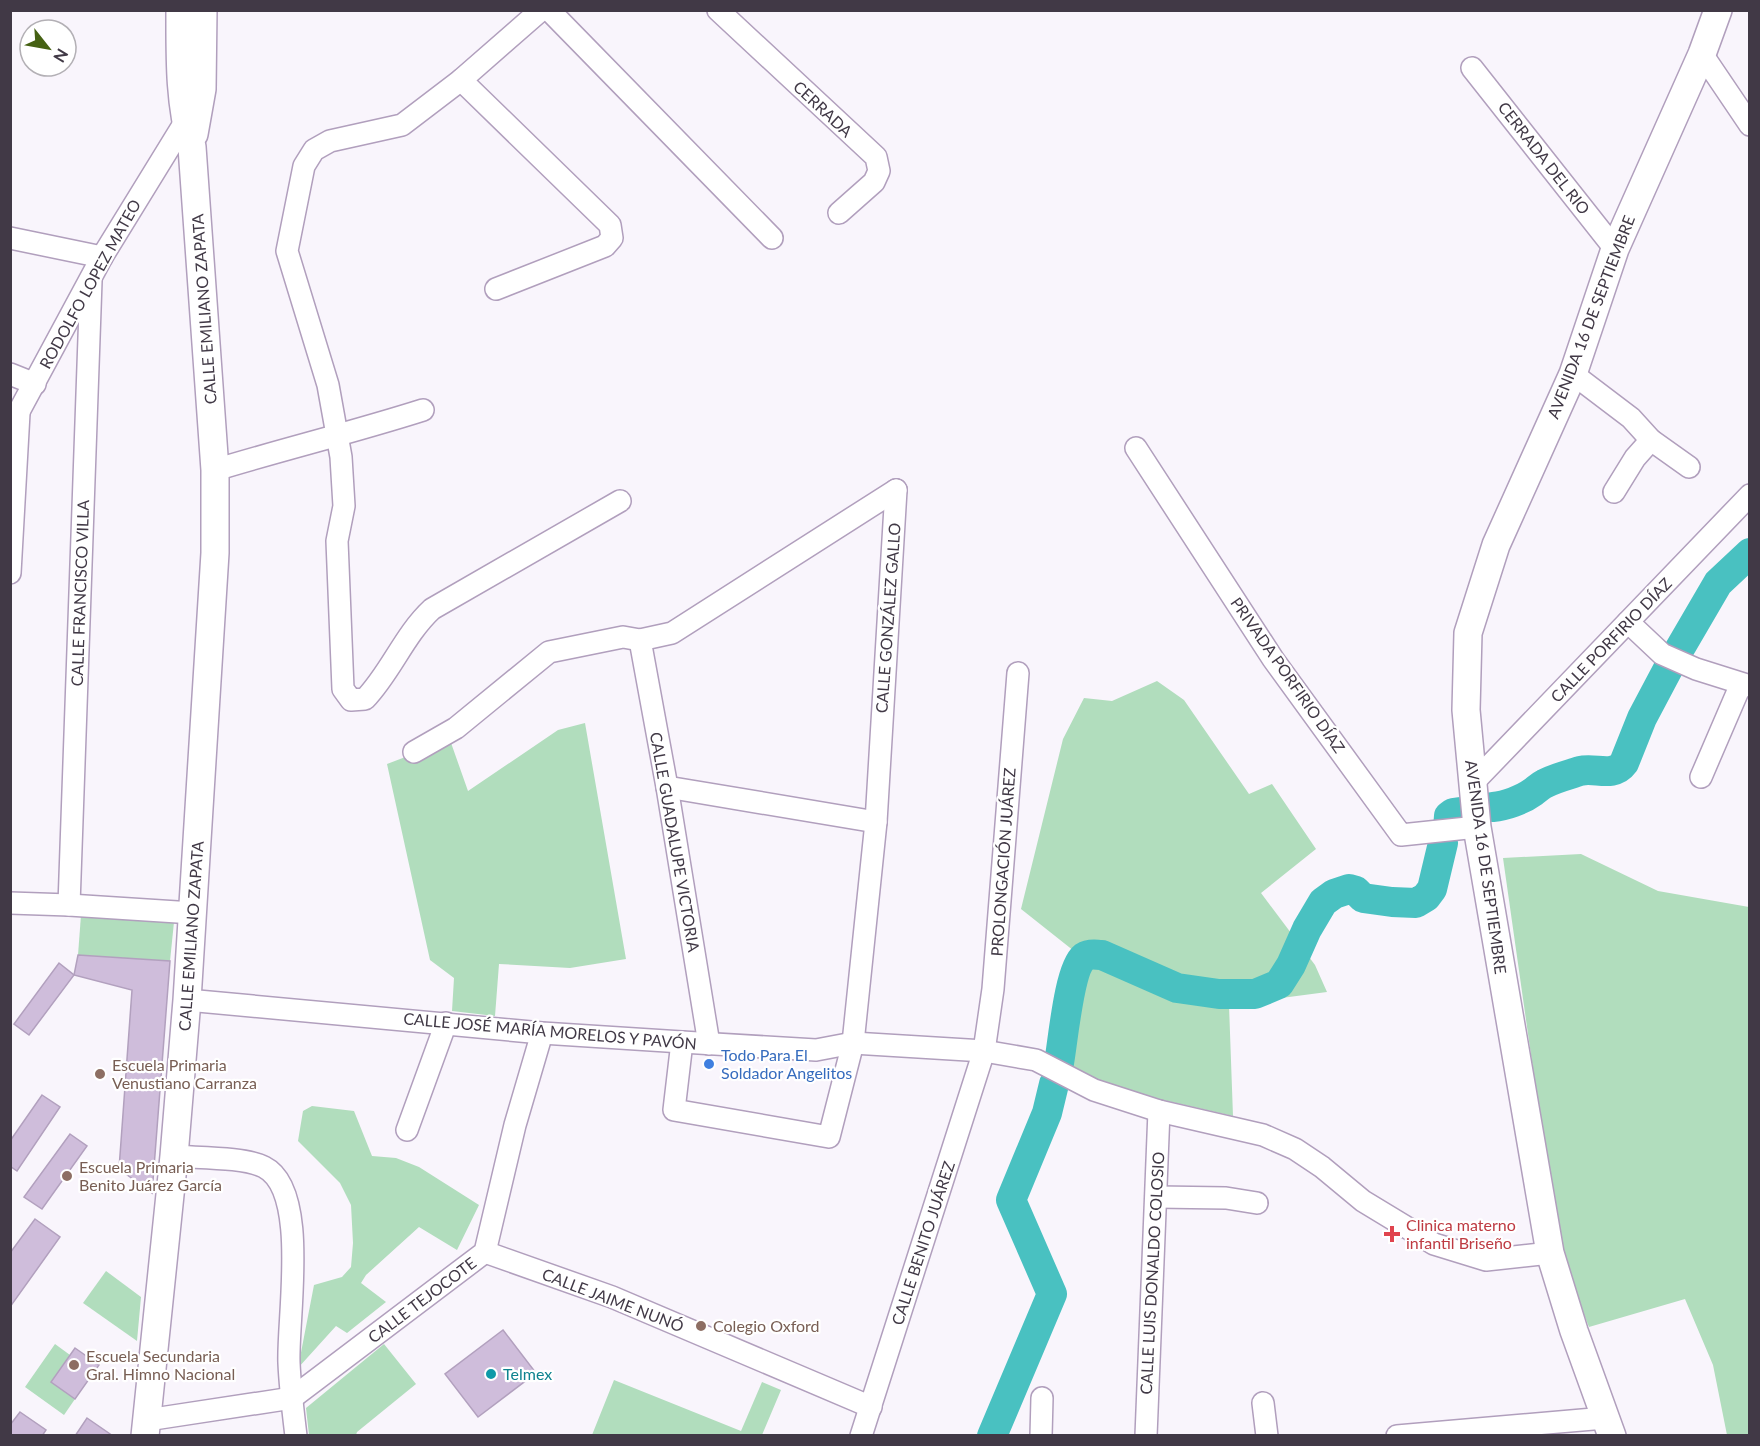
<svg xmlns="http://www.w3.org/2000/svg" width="1760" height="1446" font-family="Lato,sans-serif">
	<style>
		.green { fill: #b1ddbd }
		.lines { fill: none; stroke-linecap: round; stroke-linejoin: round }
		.river { stroke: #49c1c1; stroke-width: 30 }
		.building { fill: #cfbddb; stroke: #b2a0be; stroke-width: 1.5 }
		.minor-casing { stroke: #b19fbd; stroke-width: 24 }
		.major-casing { stroke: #b19fbd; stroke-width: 30 }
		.minor { stroke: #fff; stroke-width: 21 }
		.major { stroke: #fff; stroke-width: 27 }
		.shop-dot { fill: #3f7fe0; stroke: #fff; stroke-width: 2 }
		.education-dot { fill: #8d6e63; stroke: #fff; stroke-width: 2 }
		.health-dot { fill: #e0444e; stroke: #fff; stroke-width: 2 }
		.culture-dot { fill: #0f9aa8; stroke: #fff; stroke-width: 2 }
		.labels { text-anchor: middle; stroke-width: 4.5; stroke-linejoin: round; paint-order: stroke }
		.street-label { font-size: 16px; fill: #413946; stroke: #fff }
		.shop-label { font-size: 16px; fill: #366cbe; stroke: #fff; text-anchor: start }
		.education-label { font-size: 16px; fill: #785e54; stroke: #fff; text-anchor: start }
		.health-label { font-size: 16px; fill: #be3a42; stroke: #fff; text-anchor: start }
		.culture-label { font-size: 16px; fill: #0d838f; stroke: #fff; text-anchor: start }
	</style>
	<rect width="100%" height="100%" fill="#f9f5fc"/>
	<!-- green -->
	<g class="green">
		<polygon points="1157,681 1184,700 1249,794 1272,784 1316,849 1261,893 1315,965 1327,992 1229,1005 1233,1116 1106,1087 1050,1059 1074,951 1021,909 1063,739 1084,698 1112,701"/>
		<polygon points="585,723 626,959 570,968 499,964 495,1016 452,1011 454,978 430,960 387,764 450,740 468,791 558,730"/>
		<polygon points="1581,854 1658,891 1749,907 1749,1435 1727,1435 1713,1365 1685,1299 1589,1327 1559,1252 1503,858"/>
		<polygon points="81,915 174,922 170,961 78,955"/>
		<polygon points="312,1106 354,1111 372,1156 396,1158 419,1167 479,1205 457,1250 419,1227 366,1275 361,1283 386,1302 347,1333 336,1326 298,1368 314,1285 342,1277 351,1267 353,1243 351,1205 340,1183 298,1141 303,1111"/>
		<polygon points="106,1271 141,1297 137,1341 83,1303"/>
		<polygon points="55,1344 70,1355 51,1382 75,1399 64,1415 25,1387"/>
		<polygon points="384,1344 416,1384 357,1432 356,1435 309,1435 306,1408"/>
		<polygon points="614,1380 741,1431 762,1382 781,1390 762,1435 592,1435"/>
	</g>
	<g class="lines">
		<!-- river -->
		<g class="river">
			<polyline points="1676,655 1718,583 1750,553"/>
			<path d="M1493,807C1505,806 1522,800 1533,792C1537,789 1540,786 1544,784C1555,778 1568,775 1580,771C1595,767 1613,778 1624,763L1642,718L1669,667"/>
			<polyline points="1448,829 1449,816 1453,813 1460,812"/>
			<path d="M1059,1063C1063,1041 1069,969 1084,957C1090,953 1096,955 1102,955L1177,988L1219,994H1255L1279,984L1291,965L1307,929L1323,902L1334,894L1349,889L1356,891L1363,898L1392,902L1416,903L1426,897L1432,889L1443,843"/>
			<polyline points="992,1436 1052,1294 1011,1200 1047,1113 1054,1084"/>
		</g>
	</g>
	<!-- building -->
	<g class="building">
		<polygon points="78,955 170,961 152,1193 119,1169 132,990 74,975"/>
		<polygon points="59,963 74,975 29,1035 14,1024"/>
		<polygon points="42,1095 60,1107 17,1171 10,1166 10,1141"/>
		<polygon points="70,1134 87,1146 42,1209 24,1197"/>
		<polygon points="35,1219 60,1237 10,1307 10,1253"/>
		<polygon points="503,1330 536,1373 478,1417 445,1374"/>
		<polygon points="75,1348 99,1365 75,1399 51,1382"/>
		<polygon points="20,1412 46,1430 42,1436 10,1436 10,1425"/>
		<polygon points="87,1418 113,1436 75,1436"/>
	</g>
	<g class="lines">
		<defs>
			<g id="minor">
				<path d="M541,10L461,80L402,125L330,141L314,150L304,166L287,251L328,385L341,457L344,506L337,541L343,689L351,700L365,699C391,672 404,635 432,609L620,501"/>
				<polyline points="549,10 772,238"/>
				<polyline points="718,10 876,157 879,171 874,182 839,213"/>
				<polyline points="1702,54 1750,125"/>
				<polyline points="1472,68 1615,249"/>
				<polyline points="461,80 610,225 612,238 605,246 496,289"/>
				<polyline points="10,238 102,257"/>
				<polyline points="10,374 35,384"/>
				<polyline points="1573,374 1631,418 1651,440 1689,467"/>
				<polyline points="10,428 102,257 185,122 194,118"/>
				<polyline points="1136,448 1273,659 1401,835 1477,827"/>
				<path d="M215,470C284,449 354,432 423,410"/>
				<polyline points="1614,492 1635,458 1651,440"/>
				<polyline points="10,573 19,413"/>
				<polyline points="1628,622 1662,654 1696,669 1750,686"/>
				<polyline points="640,640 667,787 709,1044"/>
				<polyline points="414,752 456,728 549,652 623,637 640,640 672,633 896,490"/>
				<polyline points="1701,777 1741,684"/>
				<polyline points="1472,784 1750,495"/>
				<polyline points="667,787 876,822"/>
				<polyline points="10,903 69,905 193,913"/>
				<polyline points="69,905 91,281"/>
				<polyline points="187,1000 542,1033 682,1042 816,1050 853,1043 984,1051 1036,1060 1094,1090 1159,1111 1263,1135 1295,1149 1322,1167 1363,1201 1434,1244 1486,1260 1550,1253"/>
				<polyline points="682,1042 674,1110 829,1137 853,1043 876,822 896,490"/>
				<polyline points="407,1130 446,1023"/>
				<path d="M174,1156C197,1158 245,1157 264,1167C310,1190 287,1319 289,1363C290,1387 293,1411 296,1436"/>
				<polyline points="1157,1197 1226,1198 1257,1203"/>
				<polyline points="485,1252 612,1297 871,1407"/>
				<polyline points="1263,1403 1267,1436"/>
				<polyline points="147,1420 292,1398 485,1252 515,1125 542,1033"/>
				<polyline points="861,1436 984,1051 993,989 1018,673"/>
				<polyline points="1041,1436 1042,1398"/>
				<polyline points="1146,1436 1159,1111"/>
				<polyline points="1397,1436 1605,1418"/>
			</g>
			<g id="major">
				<polyline points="194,134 202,89 203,10"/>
				<path d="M145,1436L174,1156L187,1000L215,553V470L192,147C179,102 180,57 180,10"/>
				<polyline points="1612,1436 1574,1331 1550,1253 1477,827 1466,710 1468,633 1496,545 1573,374 1615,249 1702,54 1718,10"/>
			</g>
		</defs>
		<!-- minor casing -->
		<use href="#minor" class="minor-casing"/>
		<!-- major casing -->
		<use href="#major" class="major-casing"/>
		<!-- minor -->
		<use href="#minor" class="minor"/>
		<!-- major -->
		<use href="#major" class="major"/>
	</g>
	<!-- markers -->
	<circle class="shop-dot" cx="709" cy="1064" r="6"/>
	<g class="education-dot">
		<circle cx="100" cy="1074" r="6"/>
		<circle cx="67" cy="1176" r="6"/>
		<circle cx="701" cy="1326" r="6"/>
		<circle cx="74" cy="1365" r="6"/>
	</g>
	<path class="health-dot" d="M1389 1225h6v6h6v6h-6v6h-6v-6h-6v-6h6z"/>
	<circle class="culture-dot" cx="491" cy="1374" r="6"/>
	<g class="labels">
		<!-- street labels -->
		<g class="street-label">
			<text transform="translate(823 109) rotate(43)" y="6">CERRADA</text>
			<text transform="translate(1544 158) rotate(52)" y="6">CERRADA DEL RIO</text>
			<text transform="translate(90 284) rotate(-61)" y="6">RODOLFO LOPEZ MATEO</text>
			<text transform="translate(204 309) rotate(-94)" y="6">CALLE EMILIANO ZAPATA</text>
			<text transform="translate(1591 317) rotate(-69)" y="6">AVENIDA 16 DE SEPTIEMBRE</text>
			<text transform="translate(80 593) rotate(-88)" y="6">CALLE FRANCISCO VILLA</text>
			<text transform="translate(888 618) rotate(-86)" y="6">CALLE GONZÁLEZ GALLO</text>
			<text transform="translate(1611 640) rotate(-46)" y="6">CALLE PORFIRIO DÍAZ</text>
			<text transform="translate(1288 675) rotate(55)" y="6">PRIVADA PORFIRIO DÍAZ</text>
			<text transform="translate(675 842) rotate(80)" y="6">CALLE GUADALUPE VICTORIA</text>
			<text transform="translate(1003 862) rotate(-86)" y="6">PROLONGACIÓN JUÁREZ</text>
			<text transform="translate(1486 867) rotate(82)" y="6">AVENIDA 16 DE SEPTIEMBRE</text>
			<text transform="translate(191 936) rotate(-86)" y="6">CALLE EMILIANO ZAPATA</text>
			<text transform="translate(550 1031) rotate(5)" y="6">CALLE JOSÉ MARÍA MORELOS Y PAVÓN</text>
			<text transform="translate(923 1243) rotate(-72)" y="6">CALLE BENITO JUÁREZ</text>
			<text transform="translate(1152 1273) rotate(-87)" y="6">CALLE LUIS DONALDO COLOSIO</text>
			<text transform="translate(422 1300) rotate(-37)" y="6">CALLE TEJOCOTE</text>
			<text transform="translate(613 1300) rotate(21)" y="6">CALLE JAIME NUNÓ</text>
		</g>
		<!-- shop labels -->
		<g class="shop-label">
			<text x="721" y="1061">Todo Para El<tspan x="721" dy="18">Soldador Angelitos</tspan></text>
		</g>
		<!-- education labels -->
		<g class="education-label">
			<text x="112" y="1071">Escuela Primaria<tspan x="112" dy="18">Venustiano Carranza</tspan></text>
			<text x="79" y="1173">Escuela Primaria<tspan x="79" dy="18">Benito Juárez García</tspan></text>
			<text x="713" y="1332">Colegio Oxford</text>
			<text x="86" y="1362">Escuela Secundaria<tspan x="86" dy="18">Gral. Himno Nacional</tspan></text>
		</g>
		<!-- health labels -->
		<g class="health-label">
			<text x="1406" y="1231">Clinica materno<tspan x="1406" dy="18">infantil Briseño</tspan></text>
		</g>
		<!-- culture labels -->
		<g class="culture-label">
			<text x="503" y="1380">Telmex</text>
		</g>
	</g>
	<!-- border -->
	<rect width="1760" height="1446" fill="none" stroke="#413946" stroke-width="24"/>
	<!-- north arrow -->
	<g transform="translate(48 48) rotate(121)"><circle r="28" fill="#ffffff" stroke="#b3b0b5" stroke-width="1.5"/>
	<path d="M0-4.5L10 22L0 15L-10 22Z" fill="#456113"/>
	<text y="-9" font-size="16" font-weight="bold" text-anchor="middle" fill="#413946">N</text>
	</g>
</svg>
